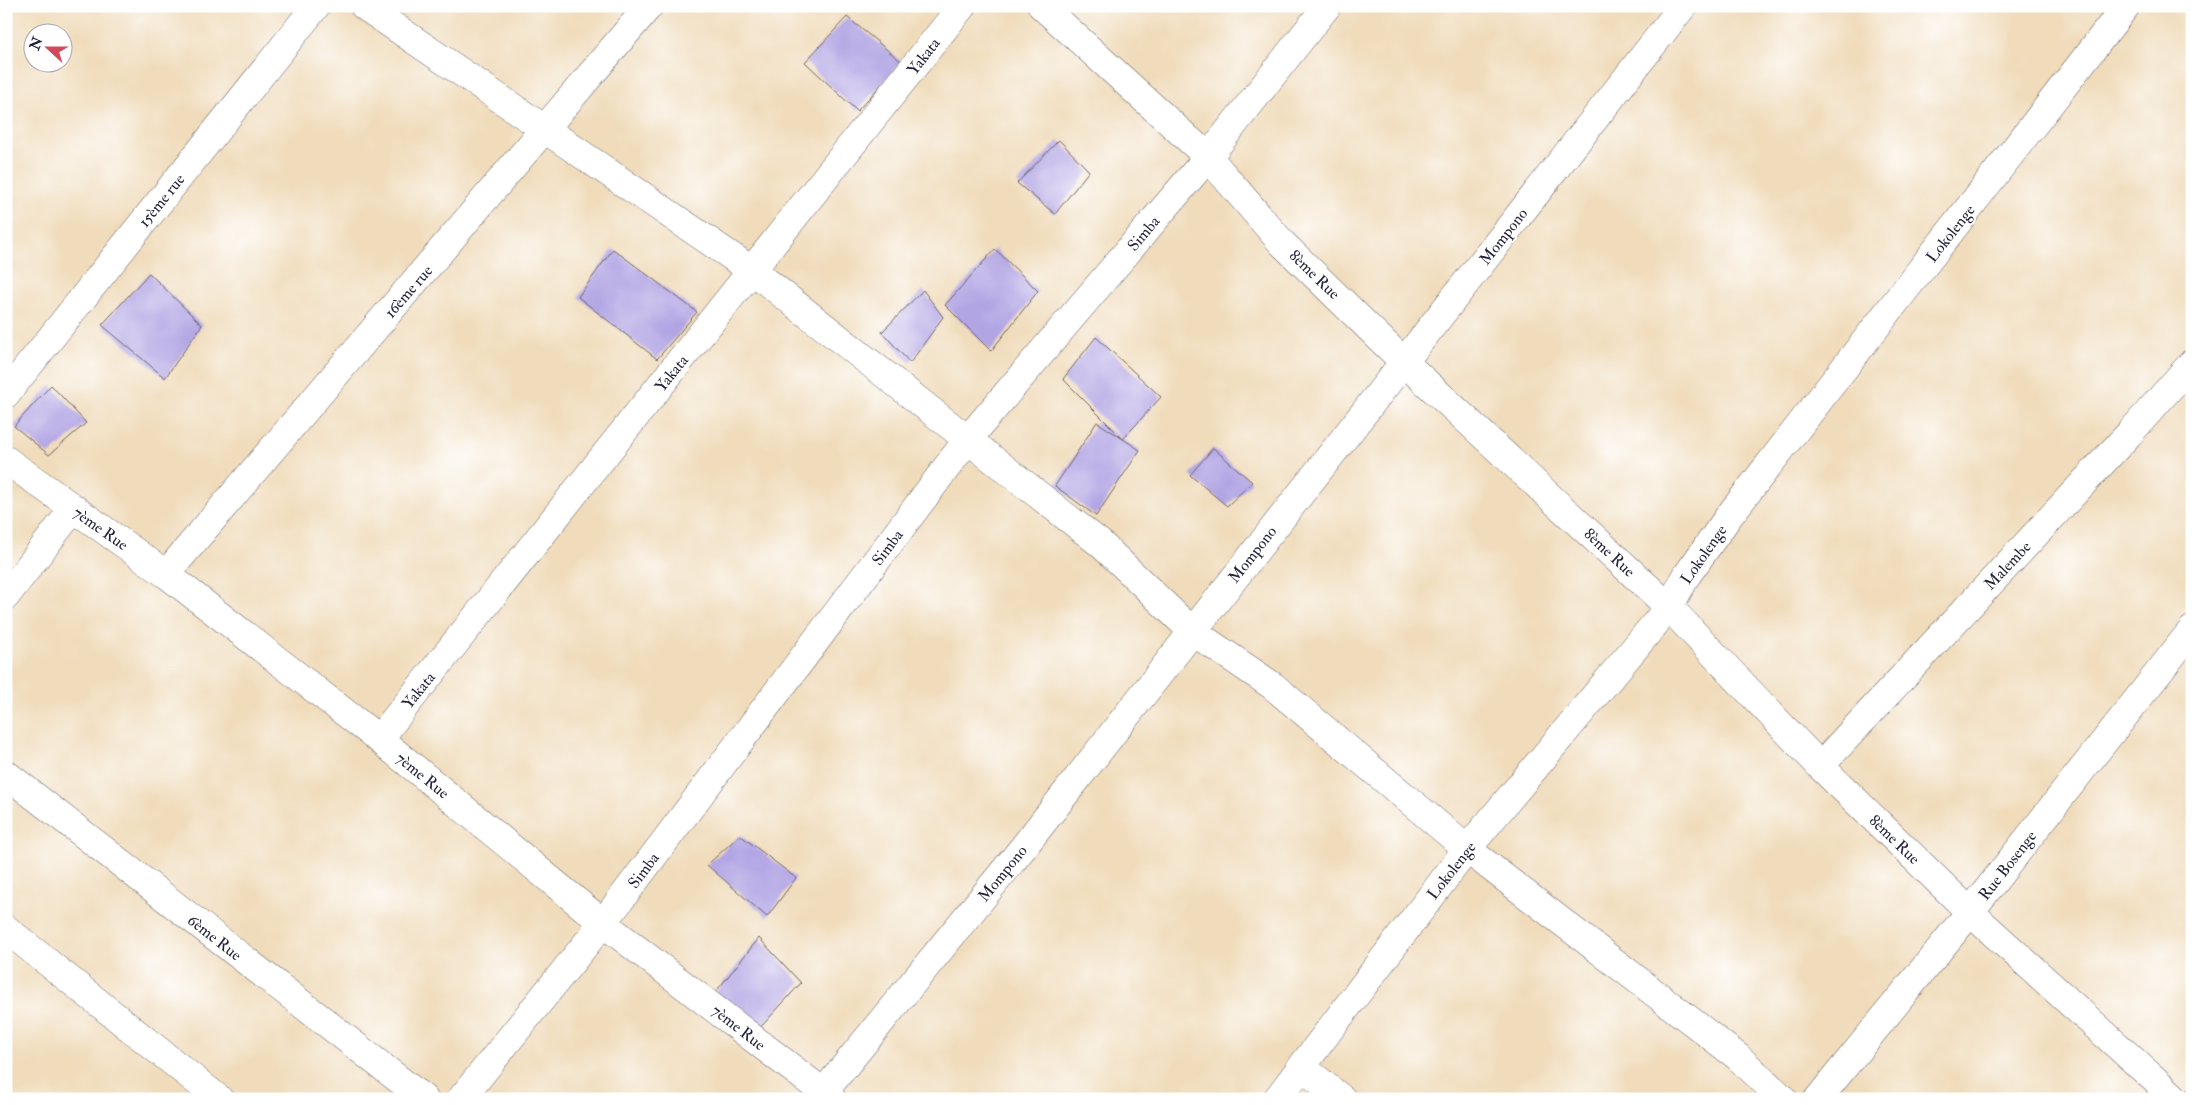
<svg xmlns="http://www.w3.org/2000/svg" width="2198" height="1105" font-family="'IM FELL Double Pica',serif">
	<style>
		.building { fill: #b2a5e4 }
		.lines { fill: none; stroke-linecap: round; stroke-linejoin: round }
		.minor-casing { stroke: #6a6368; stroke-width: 29 }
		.tertiary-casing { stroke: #6a6368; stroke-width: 29 }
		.minor { stroke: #fff; stroke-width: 28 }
		.tertiary { stroke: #fff; stroke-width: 28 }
		.labels { text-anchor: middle; stroke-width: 4; stroke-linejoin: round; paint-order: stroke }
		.street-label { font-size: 16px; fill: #22223b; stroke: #fff }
	</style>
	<rect width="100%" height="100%" fill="#fff"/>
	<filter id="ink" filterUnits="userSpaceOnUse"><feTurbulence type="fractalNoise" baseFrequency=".02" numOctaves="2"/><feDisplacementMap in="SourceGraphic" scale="10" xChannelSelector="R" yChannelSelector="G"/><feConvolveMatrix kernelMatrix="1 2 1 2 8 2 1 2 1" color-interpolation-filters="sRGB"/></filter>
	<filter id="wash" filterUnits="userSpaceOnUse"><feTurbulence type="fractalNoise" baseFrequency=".0096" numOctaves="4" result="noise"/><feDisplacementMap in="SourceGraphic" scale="20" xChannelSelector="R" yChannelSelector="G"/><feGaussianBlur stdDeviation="1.12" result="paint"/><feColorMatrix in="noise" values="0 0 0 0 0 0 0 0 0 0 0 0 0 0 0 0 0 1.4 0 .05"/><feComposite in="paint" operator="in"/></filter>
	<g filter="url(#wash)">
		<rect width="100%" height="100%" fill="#f0dcbb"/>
		<g id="blocks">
			<!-- building -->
			<g class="building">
				<polygon points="847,17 902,62 857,111 805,62"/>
				<polygon points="1059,140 1089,171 1055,214 1017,183"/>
				<polygon points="613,249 697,312 657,359 578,297"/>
				<polygon points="995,249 1038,291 991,351 945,305"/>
				<polygon points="149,273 202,325 165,378 102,325"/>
				<polygon points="923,290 943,317 910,363 882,332"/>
				<polygon points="1096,337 1161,397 1123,439 1140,450 1096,516 1055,486 1097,422 1123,439 1063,379"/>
				<polygon points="51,385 86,423 49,455 14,426"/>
				<polygon points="1213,448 1252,482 1227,506 1190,475"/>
				<polygon points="740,835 796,878 767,917 707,865"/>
				<polygon points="759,938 801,983 759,1029 714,994"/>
			</g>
		</g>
	</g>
	<g filter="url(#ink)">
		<use href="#blocks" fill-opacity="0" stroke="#6a6368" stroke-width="1"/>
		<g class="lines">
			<defs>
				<g id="minor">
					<polyline points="364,6 753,271 1101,544 1192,631 1273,686 1467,849 1738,1057 1783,1099"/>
					<polyline points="1042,6 1208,157 1282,243 1404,362 1669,607 1820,766 1970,912 2176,1099"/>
					<polyline points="6,394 316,6"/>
					<polyline points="6,460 166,574 379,739 603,923 832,1099"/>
					<polyline points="166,574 649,6"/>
					<polyline points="6,596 74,508"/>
					<polyline points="379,739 962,6"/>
					<polyline points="1820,766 2129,434 2192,363"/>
					<polyline points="6,774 424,1099"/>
					<polyline points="6,929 219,1099"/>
					<polyline points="1302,1067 1342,1099"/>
					<polyline points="461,1099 603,923 968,439 1208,157 1327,6"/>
					<polyline points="1277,1099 1467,849 1669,607 1687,575 1729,516 2126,6"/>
					<polyline points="1818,1099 1970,912 2192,630"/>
				</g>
				<polyline id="tertiary" points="818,1099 1022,849 1683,6"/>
			</defs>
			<!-- minor casing -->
			<use href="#minor" class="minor-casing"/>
			<!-- tertiary casing -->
			<use href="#tertiary" class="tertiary-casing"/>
			<!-- minor -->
			<use href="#minor" class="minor"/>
			<!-- tertiary -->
			<use href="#tertiary" class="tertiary"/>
		</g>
	</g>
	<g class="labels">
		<!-- street labels -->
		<g class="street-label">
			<text transform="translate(923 56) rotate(-52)" y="6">Yakata</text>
			<text transform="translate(161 200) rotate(-51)" y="6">15ème rue</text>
			<text transform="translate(1143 233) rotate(-50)" y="6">Simba</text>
			<text transform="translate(1950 233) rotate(-52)" y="6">Lokolenge</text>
			<text transform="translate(1503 236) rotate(-52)" y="6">Mompono</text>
			<text transform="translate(1315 274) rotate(44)" y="6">8ème Rue</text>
			<text transform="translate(408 291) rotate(-49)" y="6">16ème rue</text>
			<text transform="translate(671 373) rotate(-51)" y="6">Yakata</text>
			<text transform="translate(101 528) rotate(35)" y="6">7ème Rue</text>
			<text transform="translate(887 547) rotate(-53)" y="6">Simba</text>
			<text transform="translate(1610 552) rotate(43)" y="6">8ème Rue</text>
			<text transform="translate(1252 554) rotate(-52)" y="6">Mompono</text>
			<text transform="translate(1703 554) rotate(-55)" y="6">Lokolenge</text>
			<text transform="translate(2007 565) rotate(-47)" y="6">Malembe</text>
			<text transform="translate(418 690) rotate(-51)" y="6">Yakata</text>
			<text transform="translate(423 775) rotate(39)" y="6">7ème Rue</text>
			<text transform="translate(1895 839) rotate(44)" y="6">8ème Rue</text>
			<text transform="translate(2007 865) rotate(-52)" y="6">Rue Bosenge</text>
			<text transform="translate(643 870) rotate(-53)" y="6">Simba</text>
			<text transform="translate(1451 870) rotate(-52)" y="6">Lokolenge</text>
			<text transform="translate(1002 873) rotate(-51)" y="6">Mompono</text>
			<text transform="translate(215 937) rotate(38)" y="6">6ème Rue</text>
			<text transform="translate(739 1027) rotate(38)" y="6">7ème Rue</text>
		</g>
	</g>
	<!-- margin -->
	<rect width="2198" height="1105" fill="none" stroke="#fff" stroke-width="25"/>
	<!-- north arrow -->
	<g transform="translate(48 48) rotate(291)"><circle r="24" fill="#ffffff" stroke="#a7a7b1"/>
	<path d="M0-4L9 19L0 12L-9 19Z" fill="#d1495b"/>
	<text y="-8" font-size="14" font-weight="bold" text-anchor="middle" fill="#22223b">N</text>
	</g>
</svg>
